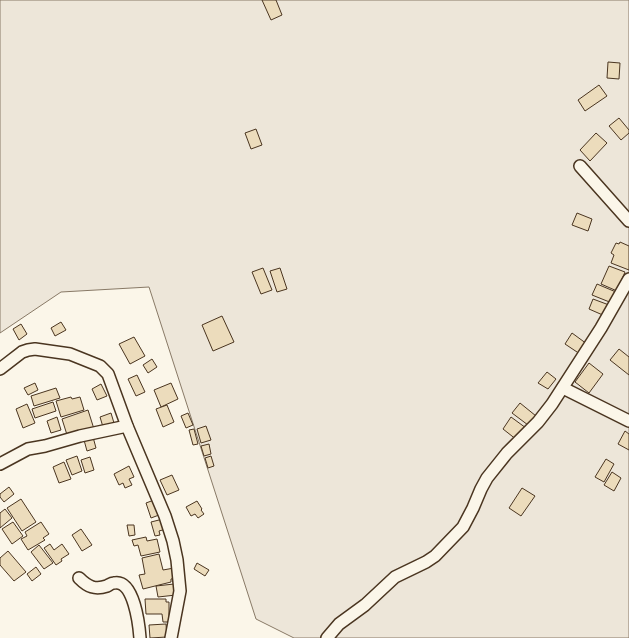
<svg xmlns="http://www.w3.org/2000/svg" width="629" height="638" font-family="Inter,sans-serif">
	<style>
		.green { fill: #ede6d9; stroke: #887966 }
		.building { fill: #ecdcbc; stroke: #4a3520 }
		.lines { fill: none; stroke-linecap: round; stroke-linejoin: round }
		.minor-casing { stroke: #4a3520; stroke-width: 14 }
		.minor { stroke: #fbf6e9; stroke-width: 11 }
	</style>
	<rect width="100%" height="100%" fill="#fbf6e9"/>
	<!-- green -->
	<polygon class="green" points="0,0 629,0 629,638 294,638 256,619 149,287 61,292 0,333"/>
	<!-- building -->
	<g class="building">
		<polygon points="262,0 276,0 282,15 271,20"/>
		<polygon points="608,62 620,63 619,79 607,78"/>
		<polygon points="599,85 607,96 585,111 578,100"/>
		<polygon points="619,118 629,130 629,133 621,140 609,126"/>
		<polygon points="256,129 262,145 251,149 245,133"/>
		<polygon points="596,133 607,143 590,161 580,150"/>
		<polygon points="577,213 592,219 588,231 572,225"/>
		<polygon points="620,242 629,246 629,270 611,263 614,255 611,253 616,243 619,244"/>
		<polygon points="609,266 625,272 617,291 601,284"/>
		<polygon points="263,268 272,290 261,294 252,272"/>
		<polygon points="280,268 287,289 277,292 270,271"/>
		<polygon points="597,284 616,292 612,303 592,295"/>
		<polygon points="593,299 609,305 605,316 589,309"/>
		<polygon points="222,316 234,342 213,351 202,325"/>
		<polygon points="61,322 66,330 55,336 51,328"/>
		<polygon points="21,324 27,334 19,340 13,329"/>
		<polygon points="572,333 587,344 580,354 565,344"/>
		<polygon points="134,337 145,356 130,364 119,344"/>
		<polygon points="619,349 629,357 629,375 610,360"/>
		<polygon points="152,359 157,367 148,373 143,365"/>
		<polygon points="589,363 603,374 589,393 575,382"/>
		<polygon points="547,372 556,379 548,389 538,383"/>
		<polygon points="137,375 145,392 136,396 128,379"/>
		<polygon points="35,383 38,390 28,395 24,388"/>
		<polygon points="171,383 178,399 161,407 154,390"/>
		<polygon points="101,384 107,396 97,400 92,389"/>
		<polygon points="56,388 60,398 34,406 31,396"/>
		<polygon points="71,397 72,399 80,397 84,410 61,417 56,401"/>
		<polygon points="53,402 56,411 35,418 32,409"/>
		<polygon points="520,403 536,416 528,425 512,413"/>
		<polygon points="27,404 35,423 23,428 16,409"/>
		<polygon points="167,405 174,422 163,427 156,409"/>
		<polygon points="88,410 94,429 68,438 62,419"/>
		<polygon points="111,413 114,423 103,427 100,417"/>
		<polygon points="188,413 193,425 186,428 181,416"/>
		<polygon points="57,417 61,430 51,433 47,421"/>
		<polygon points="511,417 526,428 517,440 503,429"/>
		<polygon points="206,426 211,440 201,443 197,429"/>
		<polygon points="194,429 198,444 193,445 189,430"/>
		<polygon points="625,431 629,434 629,450 618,444"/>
		<polygon points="93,437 96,448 87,451 84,440"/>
		<polygon points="209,444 211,454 204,456 201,446"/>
		<polygon points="77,456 82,471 72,475 66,460"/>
		<polygon points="211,456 214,466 208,468 205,458"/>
		<polygon points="90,457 94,470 85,473 81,460"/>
		<polygon points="606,459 614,464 604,482 595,477"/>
		<polygon points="64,462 71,479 59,483 53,467"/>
		<polygon points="129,466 134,477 129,479 132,485 125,488 123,483 119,485 114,474"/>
		<polygon points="612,472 621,478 614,491 604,485"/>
		<polygon points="172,475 179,490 167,495 160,480"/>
		<polygon points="9,487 14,494 4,502 0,497 0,494"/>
		<polygon points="522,488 535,496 521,516 509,508"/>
		<polygon points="21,499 36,522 22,531 7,508"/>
		<polygon points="154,500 159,515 151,518 146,503"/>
		<polygon points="197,501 202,509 201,510 204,514 198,518 195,514 191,516 186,507"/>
		<polygon points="5,509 12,518 0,528 0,513"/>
		<polygon points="163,519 166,529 159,531 160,535 155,536 151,522"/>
		<polygon points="13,522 23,536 12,544 2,529"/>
		<polygon points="41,522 49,534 43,538 45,540 28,550 21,539 27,536 25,532"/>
		<polygon points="127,525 134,525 135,535 129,536"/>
		<polygon points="81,529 92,545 82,551 72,535"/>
		<polygon points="146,537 147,541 157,539 160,552 141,556 138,545 134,546 132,540"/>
		<polygon points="50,544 54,550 62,544 69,554 61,559 62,561 56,565 44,548"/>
		<polygon points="39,545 53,563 44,569 31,552"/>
		<polygon points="8,551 26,572 14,581 0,565 0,558"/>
		<polygon points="159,554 163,570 174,568 176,578 171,579 171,582 143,589 139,575 145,574 142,558"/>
		<polygon points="197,563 209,570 205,576 194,569"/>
		<polygon points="36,567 41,574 32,581 27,574"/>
		<polygon points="174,584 176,595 158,597 156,586"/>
		<polygon points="145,599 166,599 166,602 169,602 169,622 163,622 162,614 146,614"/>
		<polygon points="166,624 167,637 150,638 149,625"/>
	</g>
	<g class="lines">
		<defs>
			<g id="minor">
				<polyline points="580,166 629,221"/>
				<polyline points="0,369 22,352 28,350 35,349 70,354 100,366 108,374 127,426 165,516 173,541 177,560 180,591 171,638"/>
				<polyline points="563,388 629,421"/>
				<polyline points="0,464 28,449 45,446 80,436 127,426"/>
				<path d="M79,578C88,587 95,590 107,586C109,585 111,583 114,583C134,579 139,625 140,638"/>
				<polyline points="327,638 339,624 365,605 395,577 426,562 435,556 463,527 473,508 481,489 487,478 507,453 538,422 552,404 601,328 629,279"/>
			</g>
		</defs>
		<!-- minor casing -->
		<use href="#minor" class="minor-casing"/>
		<!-- minor -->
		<use href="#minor" class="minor"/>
	</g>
</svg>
